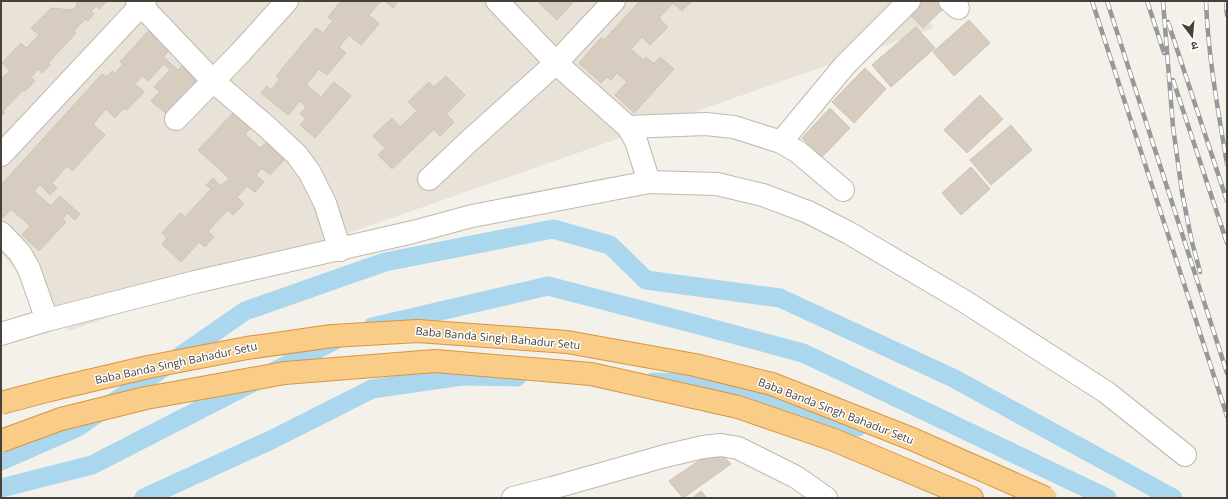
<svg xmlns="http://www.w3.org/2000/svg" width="1228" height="499" font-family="'Open Sans','Noto Sans Devanagari',sans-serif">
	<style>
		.residential { fill: #e8e2d9 }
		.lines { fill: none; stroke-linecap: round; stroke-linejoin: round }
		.canal { stroke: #aad7ee; stroke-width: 19 }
		.building { fill: #d6ccc0; stroke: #d0c3b4 }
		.minor-casing { stroke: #c0b8ad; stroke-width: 24 }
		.trunk-casing { stroke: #d89541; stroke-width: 24 }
		.minor { stroke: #fff; stroke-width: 22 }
		.trunk { stroke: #f9cd88; stroke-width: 22 }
		.rail-casing { stroke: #989898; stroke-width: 4.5 }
		.rail { stroke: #fff; stroke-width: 3; stroke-dasharray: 9; stroke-linecap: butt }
		.trunk-bridge-casing { stroke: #d89541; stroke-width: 24; stroke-linecap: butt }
		.trunk-bridge { stroke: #f9cd88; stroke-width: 22 }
		.labels { text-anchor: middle; stroke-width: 3; stroke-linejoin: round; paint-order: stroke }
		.street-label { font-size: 11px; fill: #484138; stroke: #fff }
	</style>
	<rect width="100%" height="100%" fill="#f4f1ea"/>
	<!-- residential -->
	<polygon class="residential" points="1,1 913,1 934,28 69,331 1,253"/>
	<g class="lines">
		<!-- canal -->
		<g class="canal">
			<polyline points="372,327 548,286 695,324 803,353 1107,498"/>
			<polyline points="653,382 717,384 858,427"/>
			<polyline points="1,461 78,427 245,311 385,262 553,229 610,245 646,280 780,298 953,378 1173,498"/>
			<polyline points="1,488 92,465 341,337"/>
			<polyline points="144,498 273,439 372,389 462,376 517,377"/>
		</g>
	</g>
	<!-- building -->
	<g class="building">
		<polygon points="76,1 107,1 99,9 96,6 91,11 94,14 88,21 85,19 74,31 76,33 48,63 50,65 42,73 38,69 31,77 35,81 25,91 23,90 3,111 5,113 1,116 1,77 2,78 10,71 2,63 21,43 26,48 39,35 31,28 51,8 72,10 77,6"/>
		<polygon points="341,1 381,1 369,15 379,24 361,45 349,35 339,47 346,53 327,75 319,69 306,85 321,97 334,82 351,96 315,138 300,125 306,118 300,114 306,107 300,101 288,115 261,93 267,86 271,90 280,79 276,76 316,28 323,33 333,21 328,17"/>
		<polygon points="385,1 398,1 393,8"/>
		<polygon points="537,1 574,1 557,20"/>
		<polygon points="640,1 692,1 682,11 673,3 659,18 668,27 650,45 642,37 631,49 643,60 646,57 654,64 660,57 674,69 634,113 615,95 627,82 617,73 611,80 607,77 601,83 579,63 601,38 604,40"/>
		<polygon points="919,1 941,1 946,6 923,28 907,12"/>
		<polygon points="969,20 990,43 954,76 933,52"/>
		<polygon points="152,27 173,46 163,57 178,70 188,59 206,75 169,116 151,101 160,91 154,87 170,70 164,64 148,81 142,76 135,84 144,92 127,110 124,108 115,118 106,109 93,124 105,135 72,171 67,166 52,183 57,188 50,195 40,185 34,191 51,206 60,196 80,214 75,220 67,213 62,219 66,222 39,251 22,235 30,226 11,209 3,218 1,216 1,185 102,74 106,77 112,71 115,73 123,64 120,62"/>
		<polygon points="916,27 935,48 891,87 872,65"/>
		<polygon points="865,68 886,89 854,123 832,102"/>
		<polygon points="446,76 465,95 446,114 454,122 440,136 434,129 392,169 378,155 385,148 373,136 392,118 400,127 417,111 408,102 429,82 434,87"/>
		<polygon points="980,95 1003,119 967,153 944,130"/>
		<polygon points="830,108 850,128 822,157 802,138"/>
		<polygon points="233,113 250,129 245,134 260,148 266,143 284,160 270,175 262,168 256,175 264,182 255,192 247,186 237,197 244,204 233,215 228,210 208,231 214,237 205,247 199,242 181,262 162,244 167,238 162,233 180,213 185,217 211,189 206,185 213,178 221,186 229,178 198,150"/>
		<polygon points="1011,125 1032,150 991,185 970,160"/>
		<polygon points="971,167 990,189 961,215 942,193"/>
		<polygon points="716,449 731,464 683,498 669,481"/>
		<polygon points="701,491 707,498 692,498"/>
	</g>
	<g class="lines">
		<defs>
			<g id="minor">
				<polyline points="137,1 213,81 266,126 297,155 310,173 325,203 340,250"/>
				<polyline points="497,1 556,63 628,127 636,141 649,182"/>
				<polyline points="950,1 958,8"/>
				<polyline points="176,119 241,52 287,1"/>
				<polyline points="628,127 706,124 734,127 781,142 798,152 843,190"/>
				<polyline points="781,142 845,65 909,1"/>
				<polyline points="1,155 145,1"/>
				<polyline points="429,179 467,143 556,63 614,1"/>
				<polyline points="1,233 20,253 29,269 47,320"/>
				<polyline points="1,334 47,320 195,282 413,232 472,216 649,182 717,184 763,195 808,212 849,233 964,301 1106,392 1185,455"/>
				<polyline points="513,498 552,488 665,456 703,447 721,445 738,448 796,477 826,498"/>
			</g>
			<polyline id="trunk" points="61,419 146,398 285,373 435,361 591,374 738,407 834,440 972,498"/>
		</defs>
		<!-- minor casing -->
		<use href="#minor" class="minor-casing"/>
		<!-- trunk casing -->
		<use href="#trunk" class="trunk-casing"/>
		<!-- minor -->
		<use href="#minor" class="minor"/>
		<!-- trunk -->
		<use href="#trunk" class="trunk"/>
		<defs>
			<g id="rail">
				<polyline points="1092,1 1227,416"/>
				<polyline points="1107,1 1227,373"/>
				<polyline points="1147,1 1164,53"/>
				<polyline points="1163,1 1173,127 1182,192 1191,238 1200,272"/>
				<path d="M1206,1C1208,56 1218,110 1227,164"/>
				<polyline points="1226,1 1227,15"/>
				<polyline points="1168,22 1227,201"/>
				<polyline points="1173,80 1227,243"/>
			</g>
		</defs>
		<!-- rail casing -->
		<use href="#rail" class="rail-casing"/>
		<!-- rail -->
		<use href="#rail" class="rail"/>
		<defs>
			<g id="trunk-bridge">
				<polyline points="1,403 50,390 148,367 247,348 332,336 418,331 567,342 695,365 772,384 912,439 1046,498"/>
				<polyline points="1,441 61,419"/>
			</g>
		</defs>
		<!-- trunk-bridge casing -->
		<use href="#trunk-bridge" class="trunk-bridge-casing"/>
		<!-- trunk-bridge -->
		<use href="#trunk-bridge" class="trunk-bridge"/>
	</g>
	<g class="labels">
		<!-- street labels -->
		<g class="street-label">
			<text transform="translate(498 338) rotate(5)" y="4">Baba Banda Singh Bahadur Setu</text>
			<text transform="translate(176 363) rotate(-12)" y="4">Baba Banda Singh Bahadur Setu</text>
			<text transform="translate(836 411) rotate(21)" y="4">Baba Banda Singh Bahadur Setu</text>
		</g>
	</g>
	<!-- border -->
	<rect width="1228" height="499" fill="none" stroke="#484138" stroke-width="4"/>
	<!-- north arrow -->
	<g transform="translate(1192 36) rotate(164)" stroke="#ffffff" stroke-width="3" paint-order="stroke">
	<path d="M0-3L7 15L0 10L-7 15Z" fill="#484138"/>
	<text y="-6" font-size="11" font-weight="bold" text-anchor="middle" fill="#484138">उ</text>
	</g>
</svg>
